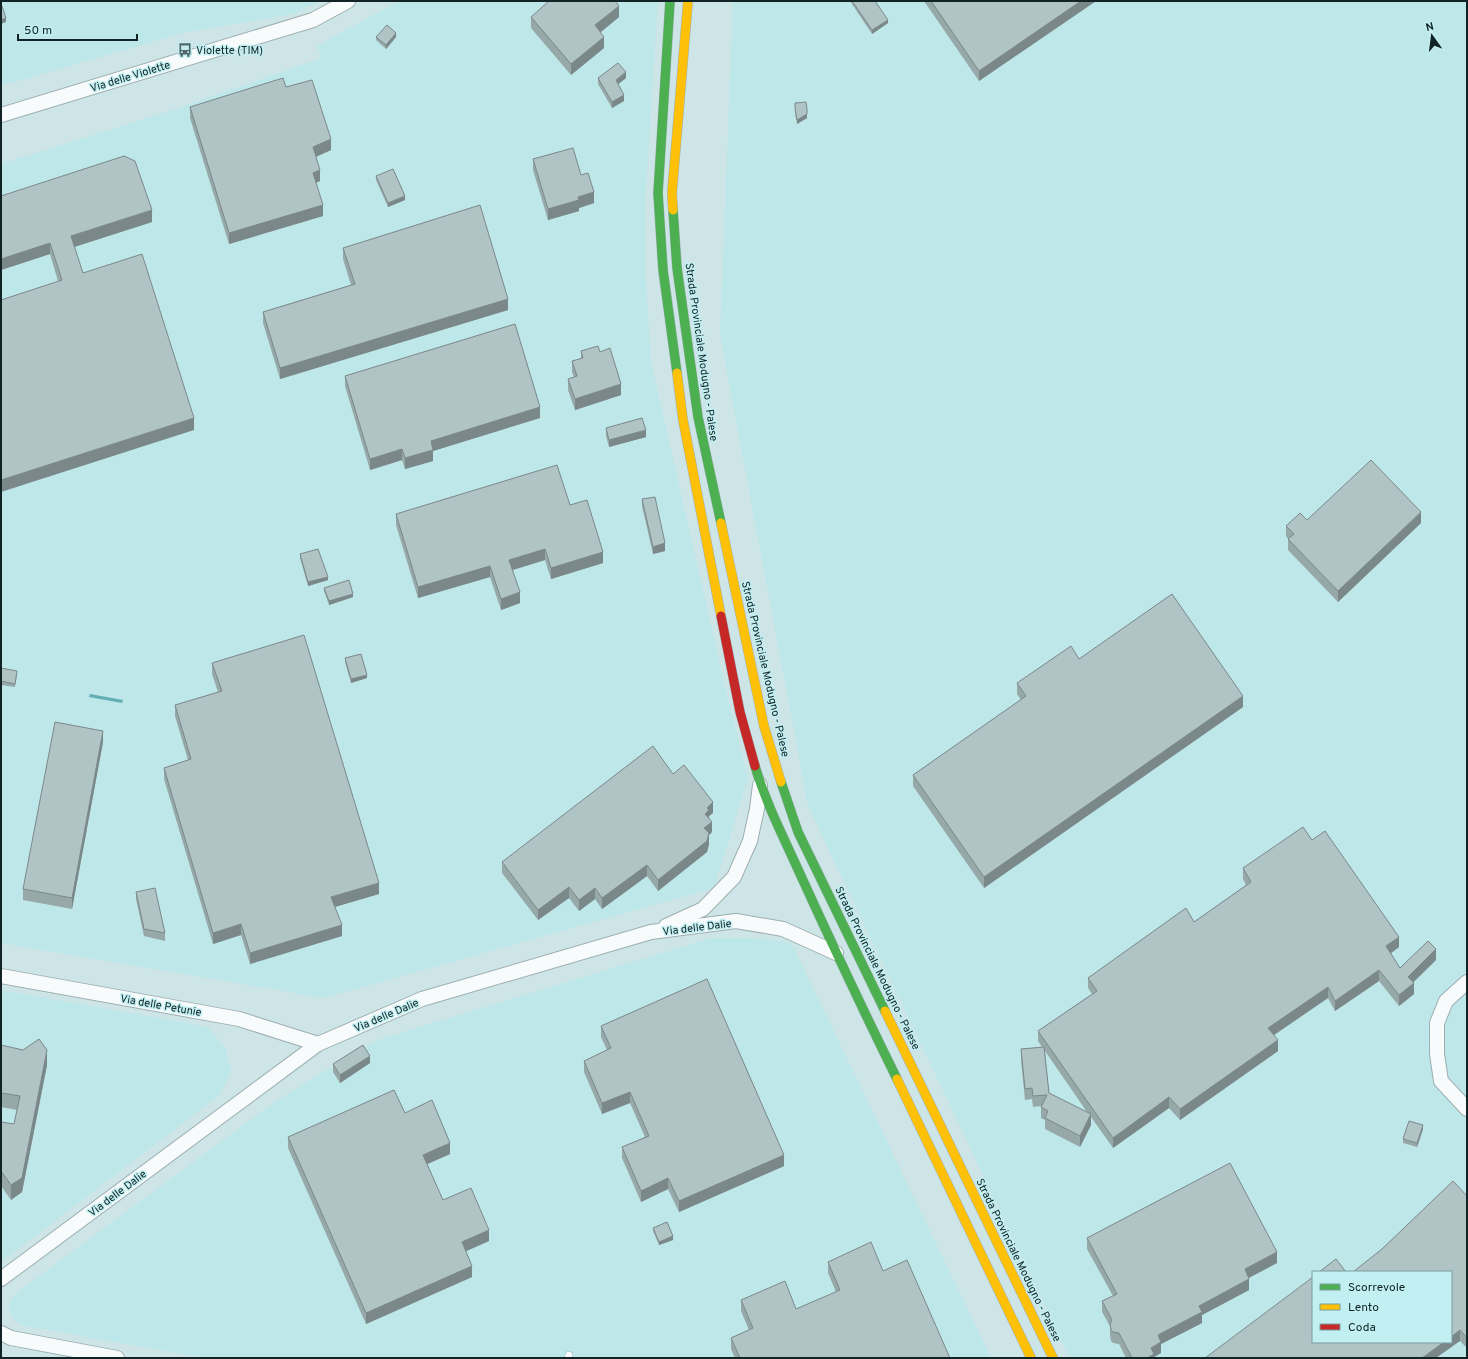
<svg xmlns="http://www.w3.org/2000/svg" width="1468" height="1359" font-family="Overpass,sans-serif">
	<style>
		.built { fill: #bee7ea; fill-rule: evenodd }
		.water { fill: #63aeb3 }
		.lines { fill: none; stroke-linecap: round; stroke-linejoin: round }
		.lane-casing { stroke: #9dafb1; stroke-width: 8 }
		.street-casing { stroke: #9dafb1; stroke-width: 16 }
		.fast-casing { stroke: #9dafb1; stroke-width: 10 }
		.slow-casing { stroke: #9dafb1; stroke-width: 10 }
		.jam-casing { stroke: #9dafb1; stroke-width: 10 }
		.lane { stroke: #f8fbfb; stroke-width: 7 }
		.street { stroke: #f8fbfb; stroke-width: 14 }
		.fast { stroke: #4caf50; stroke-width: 9 }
		.slow { stroke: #ffc107; stroke-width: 9 }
		.jam { stroke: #c62828; stroke-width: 9 }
		.wall { fill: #97a8a9; fill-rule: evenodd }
		.shaded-wall { fill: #7b888a }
		.building { fill: #b0c3c5; stroke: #7b888a }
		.labels { text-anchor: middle; stroke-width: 3; stroke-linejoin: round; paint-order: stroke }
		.poi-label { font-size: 11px; fill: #112324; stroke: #c2eff2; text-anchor: start }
		.street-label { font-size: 11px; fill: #112324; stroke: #c2eff2 }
	</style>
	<rect width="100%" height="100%" fill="#cde5e7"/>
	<!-- built -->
	<g class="built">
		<polygon points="1,1 321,1 293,14 186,32 1,86"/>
		<polygon points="399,1 658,1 645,204 646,281 651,362 726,691 748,778 714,888 324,998 1,943 1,164 173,110 322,58 317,46"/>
		<path d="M733,1H1467V1358H1070L808,806L720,335ZM1313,1272H1451V1342H1313Z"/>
		<polygon points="711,938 753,938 786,942 793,946 991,1358 205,1358 20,1325 13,1319 9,1310 10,1302 15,1294 276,1101 377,1040"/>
		<polygon points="1,990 208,1027 225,1048 231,1070 221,1094 1,1262"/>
	</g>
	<!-- water -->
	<polygon class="water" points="90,694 123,700 122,703 89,697"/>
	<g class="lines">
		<defs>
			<polyline id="lane" points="568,1358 569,1355"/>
			<g id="street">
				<polyline points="1,115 313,20 348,1"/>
				<polyline points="666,926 703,909 734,877 750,841 757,809 760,785"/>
				<polyline points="1,976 239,1019 318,1044"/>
				<polyline points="1467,982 1446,1001 1437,1023 1437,1054 1441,1081 1467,1109"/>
				<polyline points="1,1279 318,1044 422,999 651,932 736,921 783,929 836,953"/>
				<polyline points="1,1333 11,1338 117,1358"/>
			</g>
			<g id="fast">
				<polyline points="670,1 658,193 663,270 677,373"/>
				<polyline points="673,210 677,268 698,417 721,523"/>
				<path d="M755,766C766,804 785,840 801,876C832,944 864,1012 897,1079"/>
				<polyline points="781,782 798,832 885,1011"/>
			</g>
			<g id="slow">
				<polyline points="673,210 672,193 688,1"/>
				<polyline points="677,373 683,420 721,616"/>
				<polyline points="721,523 764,726 781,782"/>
				<polyline points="885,1011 1053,1358"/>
				<polyline points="897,1079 1031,1358"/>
			</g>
			<polyline id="jam" points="721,616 740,712 755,766"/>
		</defs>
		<!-- lane casing -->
		<use href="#lane" class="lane-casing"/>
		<!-- street casing -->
		<use href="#street" class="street-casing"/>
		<!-- fast casing -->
		<use href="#fast" class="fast-casing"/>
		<!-- slow casing -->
		<use href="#slow" class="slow-casing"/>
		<!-- jam casing -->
		<use href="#jam" class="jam-casing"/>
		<!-- lane -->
		<use href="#lane" class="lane"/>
		<!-- street -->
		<use href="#street" class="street"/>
		<!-- fast -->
		<use href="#fast" class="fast"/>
		<!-- slow -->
		<use href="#slow" class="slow"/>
		<!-- jam -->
		<use href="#jam" class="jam"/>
	</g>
	<!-- wall -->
	<g class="wall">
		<polygon points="850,1 875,1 888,23 872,34"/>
		<polygon points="924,1 1096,1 979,81"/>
		<polygon points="531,17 619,17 600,32 604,48 571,75 531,28"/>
		<polygon points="376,37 396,37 386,49 376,40"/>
		<polygon points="598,78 626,78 618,84 624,101 612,108 598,84"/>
		<polygon points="286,87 331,150 316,157 320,181 316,183 323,216 229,244 190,118 190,107"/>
		<polygon points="795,109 807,109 807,118 797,124 795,112"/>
		<polygon points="533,159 581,175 594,203 579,208 579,211 548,220 533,170"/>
		<polygon points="376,176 405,200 388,207 376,180"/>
		<polygon points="1,196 152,222 74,247 83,273 194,430 58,281 50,254 1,270"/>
		<polygon points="343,248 508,310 280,379 263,323 263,312 351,285 343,259"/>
		<polygon points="581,351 600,352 621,395 575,410 568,390 568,379 574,377 572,372 572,361 581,359"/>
		<polygon points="345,376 540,418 433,451 433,461 405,469 402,460 370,470 345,386"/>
		<polygon points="606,428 646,437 609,447 606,436"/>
		<polygon points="642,499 665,551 653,554 642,506"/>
		<polygon points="570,505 603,563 551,579 545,560 513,570 520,603 501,610 490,577 418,598 396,525 396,514"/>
		<polygon points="1307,520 1421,523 1338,602 1288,550 1288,539 1286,536 1286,526"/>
		<polygon points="300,554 328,580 308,586 300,558"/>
		<polygon points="324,588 353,597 329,605 324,591"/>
		<polygon points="345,658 367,678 351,683 345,662"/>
		<polygon points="1079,659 1243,707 984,888 913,786 913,775 1021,700 1017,694 1017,683"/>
		<polygon points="212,663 379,894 335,907 342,936 250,964 241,935 213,944 164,779 164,768 188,760 175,716 175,705 218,692 212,674"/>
		<polygon points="1,668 17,675 15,687 1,685"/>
		<polygon points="103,742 72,909 23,900 23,889"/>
		<polygon points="673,774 713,813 709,816 712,832 709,835 709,844 707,852 658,891 647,876 602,909 595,899 579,911 569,898 538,920 502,873 502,862"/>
		<path d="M1312,840L1399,947L1391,953L1400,968L1436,960L1413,983L1414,994L1399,1006L1379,981L1335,1011L1328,998L1274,1035L1278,1051L1180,1120L1169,1108L1113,1148L1091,1117V1125L1080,1147L1045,1129V1120L1041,1118V1106L1033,1107L1032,1099L1025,1100L1021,1060V1049L1042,1047L1038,1041V1031L1092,994L1088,988V978L1194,922L1246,885L1243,879V868ZM1045,1051L1087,1112L1049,1093Z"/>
		<polygon points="136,892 165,933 165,941 144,936 136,899"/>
		<polygon points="601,1026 784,1166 679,1212 668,1189 641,1202 622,1158 622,1147 645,1137 630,1103 602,1114 584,1072 584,1061 607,1050 601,1037"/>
		<polygon points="1,1045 47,1065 22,1192 11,1200 1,1186 1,1122 14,1124 17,1110 1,1107"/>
		<polygon points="370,1063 340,1083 333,1072 333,1064"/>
		<polygon points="405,1113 450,1154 427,1164 443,1200 489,1241 466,1251 472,1277 366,1324 288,1148 288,1137"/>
		<polygon points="1423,1129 1417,1147 1403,1143 1403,1139"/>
		<polygon points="1467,1196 1467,1348 1460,1341 1313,1342"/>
		<polygon points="653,1228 673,1240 659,1245 653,1231"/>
		<polygon points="1087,1238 1277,1263 1248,1278 1249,1290 1202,1315 1202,1323 1161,1344 1161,1353 1154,1357 1154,1358 1126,1358 1119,1344 1113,1343 1111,1341 1110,1335 1110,1326 1102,1312 1102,1301 1113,1296 1087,1249"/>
		<polygon points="828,1262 883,1271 950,1358 735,1358 731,1349 731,1338 749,1330 741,1311 741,1300 796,1309 836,1292 828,1273"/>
	</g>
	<!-- shaded-wall -->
	<g class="shaded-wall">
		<polygon points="1081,1 1096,1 979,81 979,71"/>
		<polygon points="619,6 619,17 595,37 595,25"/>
		<polygon points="6,18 6,22 1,24 1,20"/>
		<polygon points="888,20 888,23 872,34 872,30"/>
		<polygon points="396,33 396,37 386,49 386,45"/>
		<polygon points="604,37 604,48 571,75 571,64"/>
		<polygon points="626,72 626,78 616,86 616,80"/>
		<polygon points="624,95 624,101 612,108 612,102"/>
		<polygon points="807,114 807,118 797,124 797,120"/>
		<polygon points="331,139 331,150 313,158 313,147"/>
		<polygon points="320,170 320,181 313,184 313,173"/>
		<polygon points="594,192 594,203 579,208 579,211 548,220 548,209 578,197"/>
		<polygon points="405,196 405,200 388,207 388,203"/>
		<polygon points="323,205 323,216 229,244 229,233"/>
		<polygon points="152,210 152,222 71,248 71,236"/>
		<polygon points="50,243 50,254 1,270 1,259"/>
		<polygon points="508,299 508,310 280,379 280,368"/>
		<polygon points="621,384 621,395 575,410 575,399"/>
		<polygon points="540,407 540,418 433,451 433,461 405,469 405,458 431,441"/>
		<polygon points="194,418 194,430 1,492 1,480"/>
		<polygon points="646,430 646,437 609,447 609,440"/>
		<polygon points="402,449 402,460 370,470 370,459"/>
		<polygon points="1421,512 1421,523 1338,602 1338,591"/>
		<polygon points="665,543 665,551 653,554 653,547"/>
		<polygon points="545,549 545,560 509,571 509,560"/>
		<polygon points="603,552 603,563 551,579 551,568"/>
		<polygon points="490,566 490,577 418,598 418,587"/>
		<polygon points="328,577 328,580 308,586 308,582"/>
		<polygon points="520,592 520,603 501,610 501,599"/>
		<polygon points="353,594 353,597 329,605 329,601"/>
		<polygon points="367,675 367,678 351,683 351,679"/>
		<polygon points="1243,696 1243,707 984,888 984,877"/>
		<polygon points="103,731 103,742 72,909 72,898"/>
		<polygon points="713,802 713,813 709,816 709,821 705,814 707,808"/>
		<polygon points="712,822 712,832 709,835 709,844 707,852 658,891 658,880 704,828"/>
		<polygon points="647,865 647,876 602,909 602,898"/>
		<polygon points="379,883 379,894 331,908 331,897"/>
		<polygon points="569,887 569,898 538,920 538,910"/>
		<polygon points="595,888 595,899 579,911 579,900"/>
		<polygon points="241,924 241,935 213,944 213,933"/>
		<polygon points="342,925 342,936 250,964 250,953"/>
		<polygon points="1399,937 1399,947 1386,957 1386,946"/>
		<polygon points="1436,949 1436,960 1408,987 1408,977"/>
		<polygon points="1379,970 1379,981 1335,1011 1335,1001"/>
		<polygon points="1414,983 1414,994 1399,1006 1399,995"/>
		<polygon points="1328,987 1328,998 1268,1039 1268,1028"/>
		<polygon points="1278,1040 1278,1051 1180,1120 1180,1109"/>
		<polygon points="47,1050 47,1065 22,1192 11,1200 11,1185"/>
		<polygon points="370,1056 370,1063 340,1083 340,1075"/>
		<polygon points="630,1092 630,1103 602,1114 602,1103"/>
		<polygon points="1169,1097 1169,1108 1113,1148 1113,1138"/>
		<polygon points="1091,1114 1091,1125 1080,1147 1080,1136"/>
		<polygon points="1423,1125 1423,1129 1417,1147 1417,1143"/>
		<polygon points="450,1143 450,1154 423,1166 423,1155"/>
		<polygon points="784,1155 784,1166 679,1212 679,1201"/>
		<polygon points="668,1178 668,1189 641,1202 641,1191"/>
		<polygon points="489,1230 489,1241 462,1253 462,1242"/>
		<polygon points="673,1236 673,1240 659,1245 659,1242"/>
		<polygon points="1277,1252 1277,1263 1245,1280 1245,1269"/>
		<polygon points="472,1266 472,1277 366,1324 366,1313"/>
		<polygon points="1249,1279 1249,1290 1202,1315 1202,1323 1161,1344 1161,1353 1154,1357 1154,1358 1147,1358 1151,1348 1158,1335 1199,1306"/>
		<polygon points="1460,1330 1460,1341 1436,1358 1422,1358 1444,1342 1451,1342 1451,1337"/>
	</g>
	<!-- building -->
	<g class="building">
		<polygon points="549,1 615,1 619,6 595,25 604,37 571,64 531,17"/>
		<polygon points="852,1 875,1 888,20 872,30"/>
		<polygon points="931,1 1081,1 979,71"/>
		<polygon points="2,6 6,18 1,20 1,7"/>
		<polygon points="387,25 396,33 386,45 376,37"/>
		<polygon points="618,63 626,72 616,80 624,95 612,102 598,78"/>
		<polygon points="283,78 286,87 312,80 331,139 313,147 320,170 313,173 323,205 229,233 190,107"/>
		<polygon points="806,102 807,109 807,114 797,120 795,109 795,103"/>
		<polygon points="573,148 581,175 588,173 594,192 578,197 579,200 548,209 533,159"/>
		<polygon points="124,156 135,161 152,210 71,236 83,273 142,254 194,418 1,480 1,300 62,280 50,243 1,259 1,196"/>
		<polygon points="393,169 405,196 388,203 376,176"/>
		<polygon points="480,205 508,299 280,368 263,312 355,284 343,248"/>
		<polygon points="515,324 540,407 431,441 433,450 405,458 402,449 370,459 345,376"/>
		<polygon points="598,346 600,352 610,348 621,384 575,399 568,379 577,376 572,361 583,358 581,351"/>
		<polygon points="642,418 646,430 609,440 606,428"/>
		<polygon points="1371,460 1421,512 1338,591 1288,539 1294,534 1286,526 1300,513 1307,520"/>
		<polygon points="557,465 570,505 587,500 603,552 551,568 545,549 509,560 520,592 501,599 490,566 418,587 396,514"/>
		<polygon points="655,497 665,543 653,547 642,499"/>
		<polygon points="318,549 328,577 308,582 300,554"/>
		<polygon points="349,580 353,594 329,601 324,588"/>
		<polygon points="1172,594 1243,696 984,877 913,775 1026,696 1017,683 1071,646 1079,659"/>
		<polygon points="304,635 379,883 331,897 342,925 250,953 241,924 213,933 164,768 191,759 175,705 222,691 212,663"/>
		<polygon points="361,654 367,675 351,679 345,658"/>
		<polygon points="1,668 17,671 15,684 1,681"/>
		<polygon points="55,722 103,731 72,898 23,889"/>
		<polygon points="653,746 673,774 684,765 713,802 707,808 709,810 705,814 712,822 704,828 709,833 707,841 658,880 647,865 602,898 595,888 579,900 569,887 538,910 502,862"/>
		<polygon points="1303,827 1312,840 1325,831 1399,937 1386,946 1400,968 1428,941 1436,949 1408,977 1414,983 1399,995 1379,970 1335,1001 1328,987 1268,1028 1278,1040 1180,1109 1169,1097 1113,1138 1038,1031 1097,991 1088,978 1186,908 1194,922 1251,882 1243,868"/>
		<polygon points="155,888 165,933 144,929 136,892"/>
		<polygon points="707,979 784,1155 679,1201 668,1178 641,1191 622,1147 649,1136 630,1092 602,1103 584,1061 611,1048 601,1026"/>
		<polygon points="39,1039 47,1050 22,1178 11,1185 1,1171 1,1122 14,1124 20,1096 1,1093 1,1045 23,1050"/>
		<polygon points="363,1045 370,1056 340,1075 333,1064"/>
		<polygon points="1044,1047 1049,1093 1091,1114 1080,1136 1045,1118 1048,1111 1041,1107 1047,1095 1033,1096 1032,1088 1025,1089 1021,1049"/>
		<polygon points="394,1090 405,1113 432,1100 450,1143 423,1155 443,1200 471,1188 489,1230 462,1242 472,1266 366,1313 288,1137"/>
		<polygon points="1409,1121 1423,1125 1417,1143 1403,1139"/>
		<polygon points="1230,1163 1277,1252 1245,1269 1249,1279 1199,1306 1202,1312 1158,1335 1161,1342 1151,1348 1154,1354 1147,1358 1132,1358 1119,1333 1113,1332 1111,1330 1110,1324 1112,1320 1102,1301 1117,1294 1087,1238"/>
		<polygon points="1453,1181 1467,1196 1467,1338 1460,1330 1451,1337 1451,1272 1353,1272 1382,1249"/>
		<polygon points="667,1222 673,1236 659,1242 653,1228"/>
		<polygon points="871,1242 883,1271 907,1260 950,1358 740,1358 731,1338 753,1328 741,1300 785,1281 796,1309 840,1290 828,1262"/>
		<polygon points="1336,1259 1346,1272 1319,1272"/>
		<polygon points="1313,1277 1313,1342 1444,1342 1422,1358 1205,1358"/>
	</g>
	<!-- icons -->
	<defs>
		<symbol id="bus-bare" viewBox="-9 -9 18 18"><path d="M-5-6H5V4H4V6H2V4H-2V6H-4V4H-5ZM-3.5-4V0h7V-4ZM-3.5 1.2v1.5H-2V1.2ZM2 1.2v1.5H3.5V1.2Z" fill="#536768" stroke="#c2eff2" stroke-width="2.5" paint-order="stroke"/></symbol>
	</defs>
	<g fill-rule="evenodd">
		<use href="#bus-bare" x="175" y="40" width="20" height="20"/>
	</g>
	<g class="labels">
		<!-- poi labels -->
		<g class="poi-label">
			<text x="196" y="54">Violette (TIM)</text>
		</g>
		<!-- street labels -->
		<g class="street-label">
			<text transform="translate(130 76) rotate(-17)" y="4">Via delle Violette</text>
			<text transform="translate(702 352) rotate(82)" y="4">Strada Provinciale Modugno - Palese</text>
			<text transform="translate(766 669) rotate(77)" y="4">Strada Provinciale Modugno - Palese</text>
			<text transform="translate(697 927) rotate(-7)" y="4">Via delle Dalie</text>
			<text transform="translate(878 968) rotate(64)" y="4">Strada Provinciale Modugno - Palese</text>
			<text transform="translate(161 1005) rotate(10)" y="4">Via delle Petunie</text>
			<text transform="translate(386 1015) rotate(-23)" y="4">Via delle Dalie</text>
			<text transform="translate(117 1193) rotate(-37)" y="4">Via delle Dalie</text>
			<text transform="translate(1019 1260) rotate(64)" y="4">Strada Provinciale Modugno - Palese</text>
		</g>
	</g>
	<!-- border -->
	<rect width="1468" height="1359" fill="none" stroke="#112324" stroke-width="4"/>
	<!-- legend -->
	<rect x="1312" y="1271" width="140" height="72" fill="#c2eff2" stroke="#7b9da0"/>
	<rect x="1320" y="1284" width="20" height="6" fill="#4caf50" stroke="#7b9da0"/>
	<text x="1348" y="1291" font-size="12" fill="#112324">Scorrevole</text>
	<rect x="1320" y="1304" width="20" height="6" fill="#ffc107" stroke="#7b9da0"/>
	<text x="1348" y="1311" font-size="12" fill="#112324">Lento</text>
	<rect x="1320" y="1324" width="20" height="6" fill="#c62828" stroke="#7b9da0"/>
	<text x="1348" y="1331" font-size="12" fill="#112324">Coda</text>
	<!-- north arrow -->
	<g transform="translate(1432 36) rotate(346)" stroke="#c2eff2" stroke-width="3" paint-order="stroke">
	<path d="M0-3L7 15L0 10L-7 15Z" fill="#112324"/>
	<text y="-6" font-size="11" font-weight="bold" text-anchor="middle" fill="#112324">N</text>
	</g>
	<!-- scale -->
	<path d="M18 34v6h119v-6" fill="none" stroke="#112324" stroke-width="2"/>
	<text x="24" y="34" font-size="12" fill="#112324" stroke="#c2eff2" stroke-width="3" paint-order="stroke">50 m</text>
</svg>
